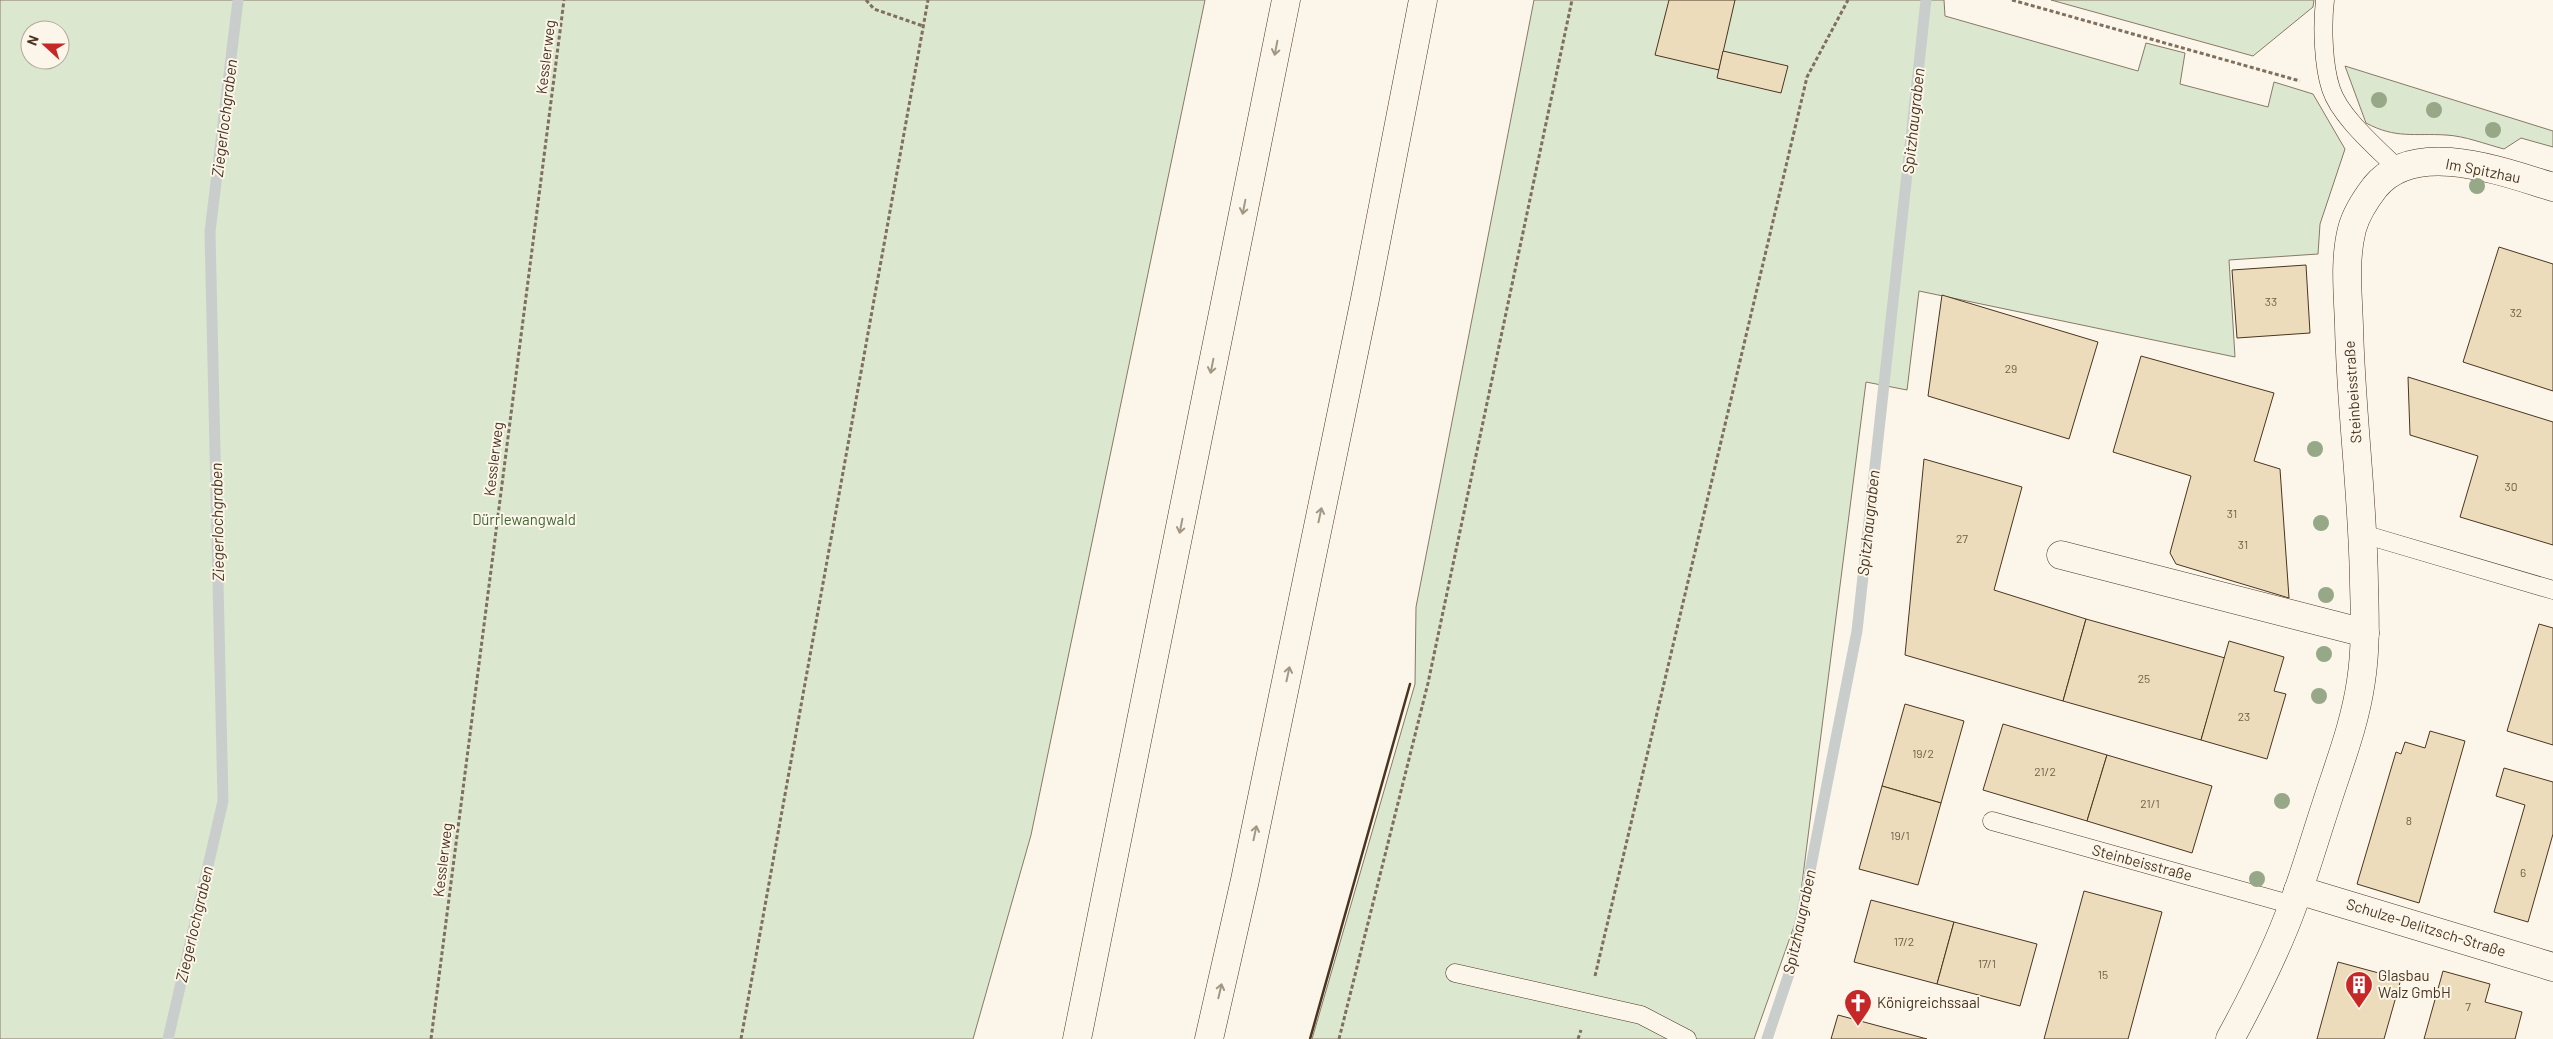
<svg xmlns="http://www.w3.org/2000/svg" width="2553" height="1039" font-family="Barlow,sans-serif">
	<style>
		.green { fill: #dce7d0; stroke: #887966; fill-rule: evenodd }
		.lines { fill: none; stroke-linecap: round; stroke-linejoin: round }
		.stream { stroke: #c9cecd; stroke-width: 11 }
		.building { fill: #ecdcbc; stroke: #4a3520 }
		.lane-casing { stroke: #4a3520; stroke-width: 19 }
		.street-casing { stroke: #4a3520; stroke-width: 29 }
		.highway-casing { stroke: #4a3520; stroke-width: 29 }
		.path { stroke: #7f6f5c; stroke-width: 3; stroke-dasharray: 4 2.5; stroke-linecap: butt }
		.lane { stroke: #fbf6e9; stroke-width: 18 }
		.street { stroke: #fbf6e9; stroke-width: 28 }
		.highway { stroke: #fbf6e9; stroke-width: 28 }
		.wall { stroke: #4a3520; stroke-width: 2.5 }
		.tree { fill: #96a887 }
		.oneway { stroke: #a29684 }
		.labels { text-anchor: middle; stroke-width: 4; stroke-linejoin: round; paint-order: stroke }
		.number-label { font-size: 12px; fill: #725f47 }
		.street-label { font-size: 15px; fill: #4a3520; stroke: #fbf6e9 }
		.park-label { font-size: 15px; fill: #436837; stroke: #fbf6e9 }
		.poi-label { font-size: 15px; fill: #4a3520; stroke: #fbf6e9; text-anchor: start }
		.water-label { font-size: 16px; font-style: italic; fill: #4a3520; stroke: #fbf6e9 }
	</style>
	<rect width="100%" height="100%" fill="#fbf6e9"/>
	<!-- green -->
	<g class="green">
		<path d="M0,0H1205L1031,835L973,1039H0ZM30,30H60V60H30Z"/>
		<polygon points="1534,0 1944,0 1945,16 2138,71 2146,43 2185,53 2180,84 2268,107 2274,82 2313,94 2345,149 2320,224 2318,254 2229,260 2235,357 1919,291 1907,390 1866,382 1798,915 1754,1039 1312,1039 1415,684 1416,607"/>
		<polygon points="2051,0 2314,0 2313,7 2253,56"/>
		<path d="M2345,66L2553,131V147L2521,138L2504,149C2485,144 2465,136 2446,135C2414,133 2396,139 2366,123Z"/>
	</g>
	<g class="lines">
		<!-- stream -->
		<g class="stream">
			<polyline points="168,1039 223,801 210,232 238,0"/>
			<polyline points="1767,1039 1791,968 1857,631 1926,0"/>
		</g>
	</g>
	<!-- building -->
	<g class="building">
		<polygon points="1669,0 1735,0 1719,70 1655,55"/>
		<polygon points="1723,51 1788,66 1781,93 1717,78"/>
		<polygon points="2499,247 2553,264 2553,391 2463,362"/>
		<polygon points="2306,265 2310,333 2237,338 2232,270"/>
		<polygon points="1942,295 2098,342 2069,439 1928,396"/>
		<polygon points="2141,356 2274,393 2254,461 2280,469 2289,598 2176,564 2170,553 2191,476 2113,452"/>
		<polygon points="2408,377 2553,422 2553,545 2460,517 2478,456 2410,435"/>
		<polygon points="1924,459 2022,487 1994,590 2086,619 2063,701 1905,655"/>
		<polygon points="2086,619 2225,658 2201,740 2063,701"/>
		<polygon points="2539,624 2553,628 2553,745 2507,731"/>
		<polygon points="2229,641 2284,657 2274,691 2286,694 2267,759 2201,740"/>
		<polygon points="1905,704 1964,721 1941,803 1882,786"/>
		<polygon points="2003,724 2107,755 2087,821 1983,790"/>
		<polygon points="2430,731 2465,741 2419,903 2357,884 2396,752 2401,754 2405,742 2425,748"/>
		<polygon points="2107,755 2212,786 2192,853 2087,821"/>
		<polygon points="2504,768 2553,782 2553,834 2528,922 2494,912 2525,805 2496,796"/>
		<polygon points="1882,786 1941,803 1918,885 1859,869"/>
		<polygon points="2084,891 2162,912 2128,1039 2044,1039"/>
		<polygon points="1871,900 1954,922 1937,984 1854,962"/>
		<polygon points="1954,922 2037,944 2020,1006 1937,984"/>
		<polygon points="2338,962 2401,979 2384,1039 2317,1039"/>
		<polygon points="2443,971 2490,984 2485,1002 2522,1012 2515,1039 2424,1039"/>
		<polygon points="1838,1015 1927,1039 1831,1039"/>
	</g>
	<g class="lines">
		<defs>
			<g id="lane">
				<path d="M2325,0C2322,25 2323,65 2331,89C2340,117 2377,148 2398,169"/>
				<polyline points="2363,534 2553,590"/>
				<polyline points="1992,821 2293,905"/>
				<polyline points="1455,973 1641,1015 1687,1039"/>
			</g>
			<g id="street">
				<polyline points="2061,555 2365,633"/>
				<polyline points="2298,890 2553,967"/>
				<path d="M2230,1039C2254,995 2277,950 2294,902C2306,870 2315,838 2326,805C2339,764 2355,724 2361,681C2366,649 2365,616 2364,584C2363,498 2351,412 2349,326C2348,294 2344,260 2352,229C2356,214 2365,200 2375,187C2415,138 2503,172 2553,187"/>
			</g>
			<g id="highway">
				<polyline points="1077,1039 1286,0"/>
				<polyline points="1209,1039 1245,880 1365,299 1423,0"/>
			</g>
		</defs>
		<!-- lane casing -->
		<use href="#lane" class="lane-casing"/>
		<!-- street casing -->
		<use href="#street" class="street-casing"/>
		<!-- highway casing -->
		<use href="#highway" class="highway-casing"/>
		<!-- path -->
		<g class="path">
			<polyline points="866,0 874,9 923,26"/>
			<polyline points="2012,0 2300,81"/>
			<polyline points="1595,976 1807,77 1848,0"/>
			<polyline points="431,1039 564,0"/>
			<polyline points="741,1039 928,0"/>
			<polyline points="1339,1039 1428,683 1572,0"/>
			<polyline points="1578,1039 1581,1030"/>
		</g>
		<!-- lane -->
		<use href="#lane" class="lane"/>
		<!-- street -->
		<use href="#street" class="street"/>
		<!-- highway -->
		<use href="#highway" class="highway"/>
		<!-- wall -->
		<polyline class="wall" points="1310,1039 1410,684"/>
	</g>
	<!-- trees -->
	<g class="tree">
		<circle cx="2379" cy="100" r="8"/>
		<circle cx="2434" cy="110" r="8"/>
		<circle cx="2493" cy="130" r="8"/>
		<circle cx="2477" cy="186" r="8"/>
		<circle cx="2315" cy="449" r="8"/>
		<circle cx="2321" cy="523" r="8"/>
		<circle cx="2326" cy="595" r="8"/>
		<circle cx="2324" cy="654" r="8"/>
		<circle cx="2319" cy="696" r="8"/>
		<circle cx="2282" cy="801" r="8"/>
		<circle cx="2257" cy="879" r="8"/>
	</g>
	<!-- one-way arrows -->
	<defs><path id="oneway-shaft" d="M-6 0H5M1.5-3L5.5 0L1.5 3" fill="none" stroke-width="1.6" stroke-linecap="round" stroke-linejoin="round" transform="scale(1.25)"/></defs>
	<g class="oneway">
		<use href="#oneway-shaft" transform="translate(1276 48) rotate(101)"/>
		<use href="#oneway-shaft" transform="translate(1244 207) rotate(101)"/>
		<use href="#oneway-shaft" transform="translate(1212 366) rotate(101)"/>
		<use href="#oneway-shaft" transform="translate(1320 515) rotate(-78)"/>
		<use href="#oneway-shaft" transform="translate(1181 526) rotate(101)"/>
		<use href="#oneway-shaft" transform="translate(1288 674) rotate(-78)"/>
		<use href="#oneway-shaft" transform="translate(1255 833) rotate(-78)"/>
		<use href="#oneway-shaft" transform="translate(1220 991) rotate(-77)"/>
	</g>
	<!-- icons -->
	<defs>
		<symbol id="building-pin" viewBox="-11 -11 22 30"><path d="M0 17L-7.5 6A9.5 9.5 0 1 1 7.5 6Z" fill="#c62828" stroke="#fbf6e9"/><path d="M-4-6H4V6H1V3H-1V6H-4ZM-2.5-4.3h1.7v1.8h-1.7ZM.8-4.3h1.7v1.8H.8ZM-2.5-1h1.7V.8h-1.7ZM.8-1h1.7V.8H.8Z" fill="#fff"/></symbol>
		<symbol id="church-pin" viewBox="-11 -11 22 30"><path d="M0 17L-7.5 6A9.5 9.5 0 1 1 7.5 6Z" fill="#c62828" stroke="#fbf6e9"/><path d="M-1.2-6h2.4v3.5h3.3v2.4h-3.3V6h-2.4V-.1h-3.3v-2.4h3.3Z" fill="#fff"/></symbol>
	</defs>
	<g fill-rule="evenodd">
		<use href="#building-pin" x="2343" y="969" width="32" height="43"/>
		<use href="#church-pin" x="1842" y="987" width="32" height="43"/>
	</g>
	<g class="labels">
		<!-- number labels -->
		<g class="number-label">
			<text x="2271" y="306">33</text>
			<text x="2516" y="317">32</text>
			<text x="2011" y="373">29</text>
			<text x="2511" y="491">30</text>
			<text x="2232" y="518">31</text>
			<text x="1962" y="543">27</text>
			<text x="2243" y="549">31</text>
			<text x="2144" y="683">25</text>
			<text x="2244" y="721">23</text>
			<text x="1923" y="758">19/2</text>
			<text x="2045" y="776">21/2</text>
			<text x="2150" y="808">21/1</text>
			<text x="2409" y="825">8</text>
			<text x="1900" y="840">19/1</text>
			<text x="2523" y="877">6</text>
			<text x="1904" y="946">17/2</text>
			<text x="1987" y="968">17/1</text>
			<text x="2103" y="979">15</text>
			<text x="2468" y="1011">7</text>
		</g>
		<!-- street labels -->
		<g class="street-label">
			<text transform="translate(546 57) rotate(-83)" y="5">Kesslerweg</text>
			<text transform="translate(2483 171) rotate(11)" y="5">Im Spitzhau</text>
			<text transform="translate(2353 392) rotate(-94)" y="5">Steinbeisstraße</text>
			<text transform="translate(494 459) rotate(-83)" y="5">Kesslerweg</text>
			<text transform="translate(443 860) rotate(-83)" y="5">Kesslerweg</text>
			<text transform="translate(2142 863) rotate(15)" y="5">Steinbeisstraße</text>
			<text transform="translate(2426 928) rotate(17)" y="5">Schulze-Delitzsch-Straße</text>
		</g>
		<!-- park labels -->
		<g class="park-label">
			<text x="524" y="525">Dürrlewangwald</text>
		</g>
		<!-- poi labels -->
		<g class="poi-label">
			<text x="2378" y="981">Glasbau<tspan x="2378" dy="17">Walz GmbH</tspan></text>
			<text x="1877" y="1008">Königreichssaal</text>
		</g>
		<!-- water labels -->
		<g class="water-label">
			<text transform="translate(224 118) rotate(-83)" y="6">Ziegerlochgraben</text>
			<text transform="translate(1913 121) rotate(-84)" y="6">Spitzhaugraben</text>
			<text transform="translate(217 522) rotate(-91)" y="6">Ziegerlochgraben</text>
			<text transform="translate(1868 523) rotate(-84)" y="6">Spitzhaugraben</text>
			<text transform="translate(1799 922) rotate(-78)" y="6">Spitzhaugraben</text>
			<text transform="translate(194 924) rotate(-77)" y="6">Ziegerlochgraben</text>
		</g>
	</g>
	<!-- north arrow -->
	<g transform="translate(45 45) rotate(291)"><circle r="24" fill="#fbf6e9" stroke="#b4a999"/>
	<path d="M0-4L9 19L0 12L-9 19Z" fill="#c62828"/>
	<text y="-8" font-size="14" font-weight="bold" text-anchor="middle" fill="#4a3520">N</text>
	</g>
</svg>
